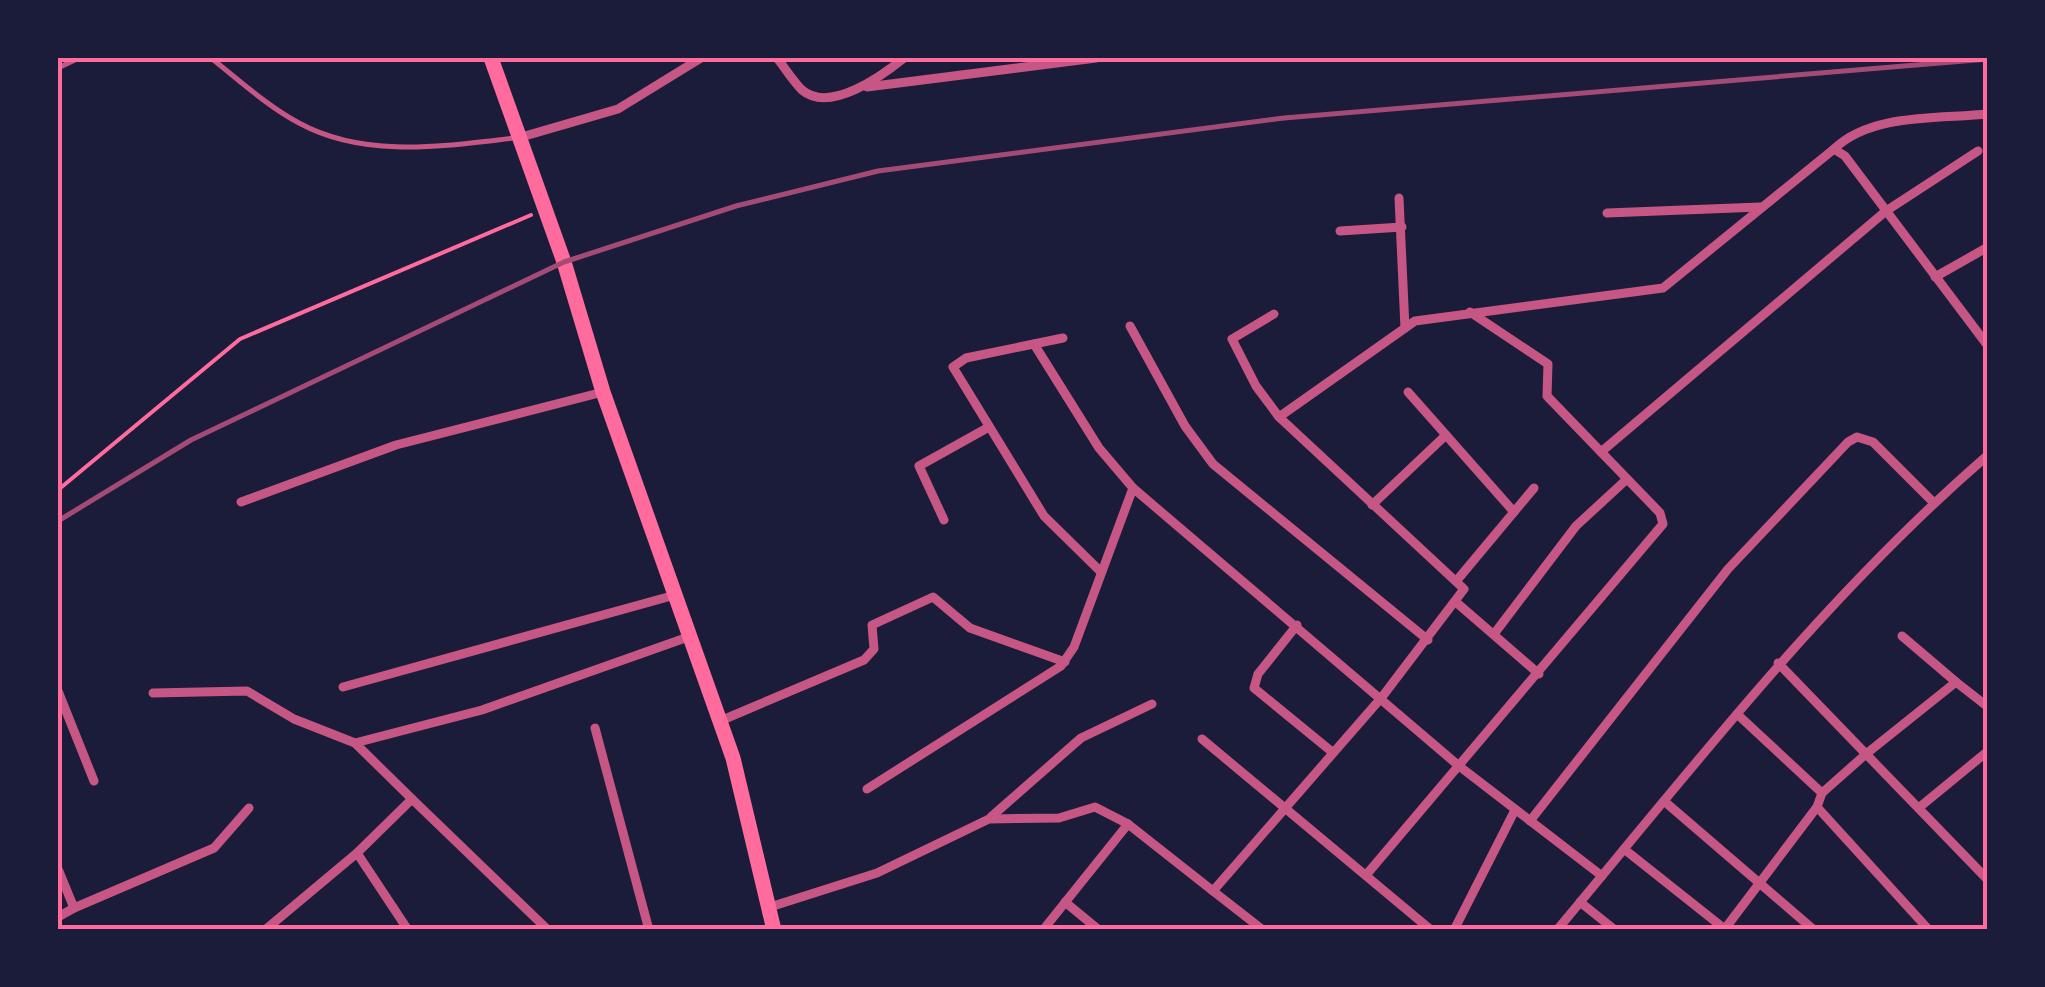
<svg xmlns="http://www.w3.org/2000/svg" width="2045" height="987" font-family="'Alegreya Sans',sans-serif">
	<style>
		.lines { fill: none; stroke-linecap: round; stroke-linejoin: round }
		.path { stroke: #ff6b9d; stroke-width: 4 }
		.service { stroke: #c65784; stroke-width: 5 }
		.minor { stroke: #c65784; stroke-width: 9 }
		.trunk { stroke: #ff6b9d; stroke-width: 15 }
		.rail { stroke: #a44b75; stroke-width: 5 }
		.neatline { fill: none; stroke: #ff6b9d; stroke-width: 4 }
	</style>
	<rect width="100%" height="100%" fill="#1b1b3a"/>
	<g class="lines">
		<!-- path -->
		<polyline class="path" points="58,490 240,339 531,215"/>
		<!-- service -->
		<g class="service">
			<path d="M211,58C239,80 267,106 299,123C365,159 444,146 515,138"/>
			<polyline points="58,68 79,58"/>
		</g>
		<!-- minor -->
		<g class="minor">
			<path d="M777,58C785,68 793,81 802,90C830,114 883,75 904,58"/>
			<polyline points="867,87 1096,58"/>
			<polyline points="518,138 618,109 701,58"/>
			<path d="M1834,149C1871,113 1938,119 1988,114"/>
			<polyline points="1399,198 1405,328"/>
			<polyline points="1607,213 1760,207"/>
			<polyline points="1340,231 1402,227"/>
			<polyline points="1935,277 1988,247"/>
			<polyline points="1130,326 1185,426 1213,464 1428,640"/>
			<polyline points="1063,338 966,358 953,367 1044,516 1100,571"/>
			<polyline points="1034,344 1099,448 1133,488 1459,766 1602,876"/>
			<polyline points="1408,392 1514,512"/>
			<polyline points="1279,417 1415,321 1663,288 1834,149 1845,156 1988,346"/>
			<polyline points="1601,452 1886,211 1978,151"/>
			<polyline points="241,502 396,445 603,392"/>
			<polyline points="1372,505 1446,435"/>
			<polyline points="944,520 919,466 989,427"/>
			<polyline points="1458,579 1534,488"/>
			<polyline points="1457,603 1539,674"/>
			<polyline points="1297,625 1258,674 1254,688 1331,751"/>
			<polyline points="1494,634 1576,526 1627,479"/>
			<polyline points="1902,636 1956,682"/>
			<polyline points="1778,663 1866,754 1956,682 1988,707"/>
			<polyline points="343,687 675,595"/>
			<polyline points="58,691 94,781"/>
			<polyline points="153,693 247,691 294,719 355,743"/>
			<polyline points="1737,714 1822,793 1817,807 1929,930"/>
			<polyline points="720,721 864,660 874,649 872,625 933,597 970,628 1065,662"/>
			<polyline points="595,728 649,930"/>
			<polyline points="1202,739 1431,930"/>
			<polyline points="867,789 1061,666 1074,647 1133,488"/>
			<polyline points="1822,793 1866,754 1988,880"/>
			<polyline points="412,799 548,930"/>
			<polyline points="1664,801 1814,930"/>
			<polyline points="1921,806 1988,751"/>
			<polyline points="991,817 1081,738 1152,704"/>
			<polyline points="1530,821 1728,569 1848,442 1857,437 1873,442 1934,503"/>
			<polyline points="1624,849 1726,930"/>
			<polyline points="357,853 412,799 355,743 482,710 691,636"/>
			<polyline points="58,869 74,908 58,917"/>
			<polyline points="1367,874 1663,524 1660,513 1547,396 1548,364 1470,312"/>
			<polyline points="1065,902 1099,930"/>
			<polyline points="1580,902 1615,930"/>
			<polyline points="770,907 877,873 989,819 1059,818 1095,807 1128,824 1213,891"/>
			<polyline points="74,908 214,848 249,808"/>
			<polyline points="58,926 59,930"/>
			<polyline points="265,930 357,853 408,930"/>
			<polyline points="1043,930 1128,824"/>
			<polyline points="1263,930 1213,891 1382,697 1464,589 1279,417 1256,386 1232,339 1274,314"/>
			<polyline points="1454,930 1515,810"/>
			<path d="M1557,930C1694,766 1825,596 1988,455"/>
			<polyline points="1724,930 1817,807"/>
		</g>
		<!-- trunk -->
		<polyline class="trunk" points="491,58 564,262 603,392 733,758 774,930"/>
		<!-- rail -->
		<polyline class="rail" points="58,521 191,440 564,262 736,206 878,171 1284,118 1988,59"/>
	</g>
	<!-- border -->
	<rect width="2045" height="987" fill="none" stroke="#1b1b3a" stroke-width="120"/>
	<rect x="60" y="60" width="1925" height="867" class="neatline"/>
</svg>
